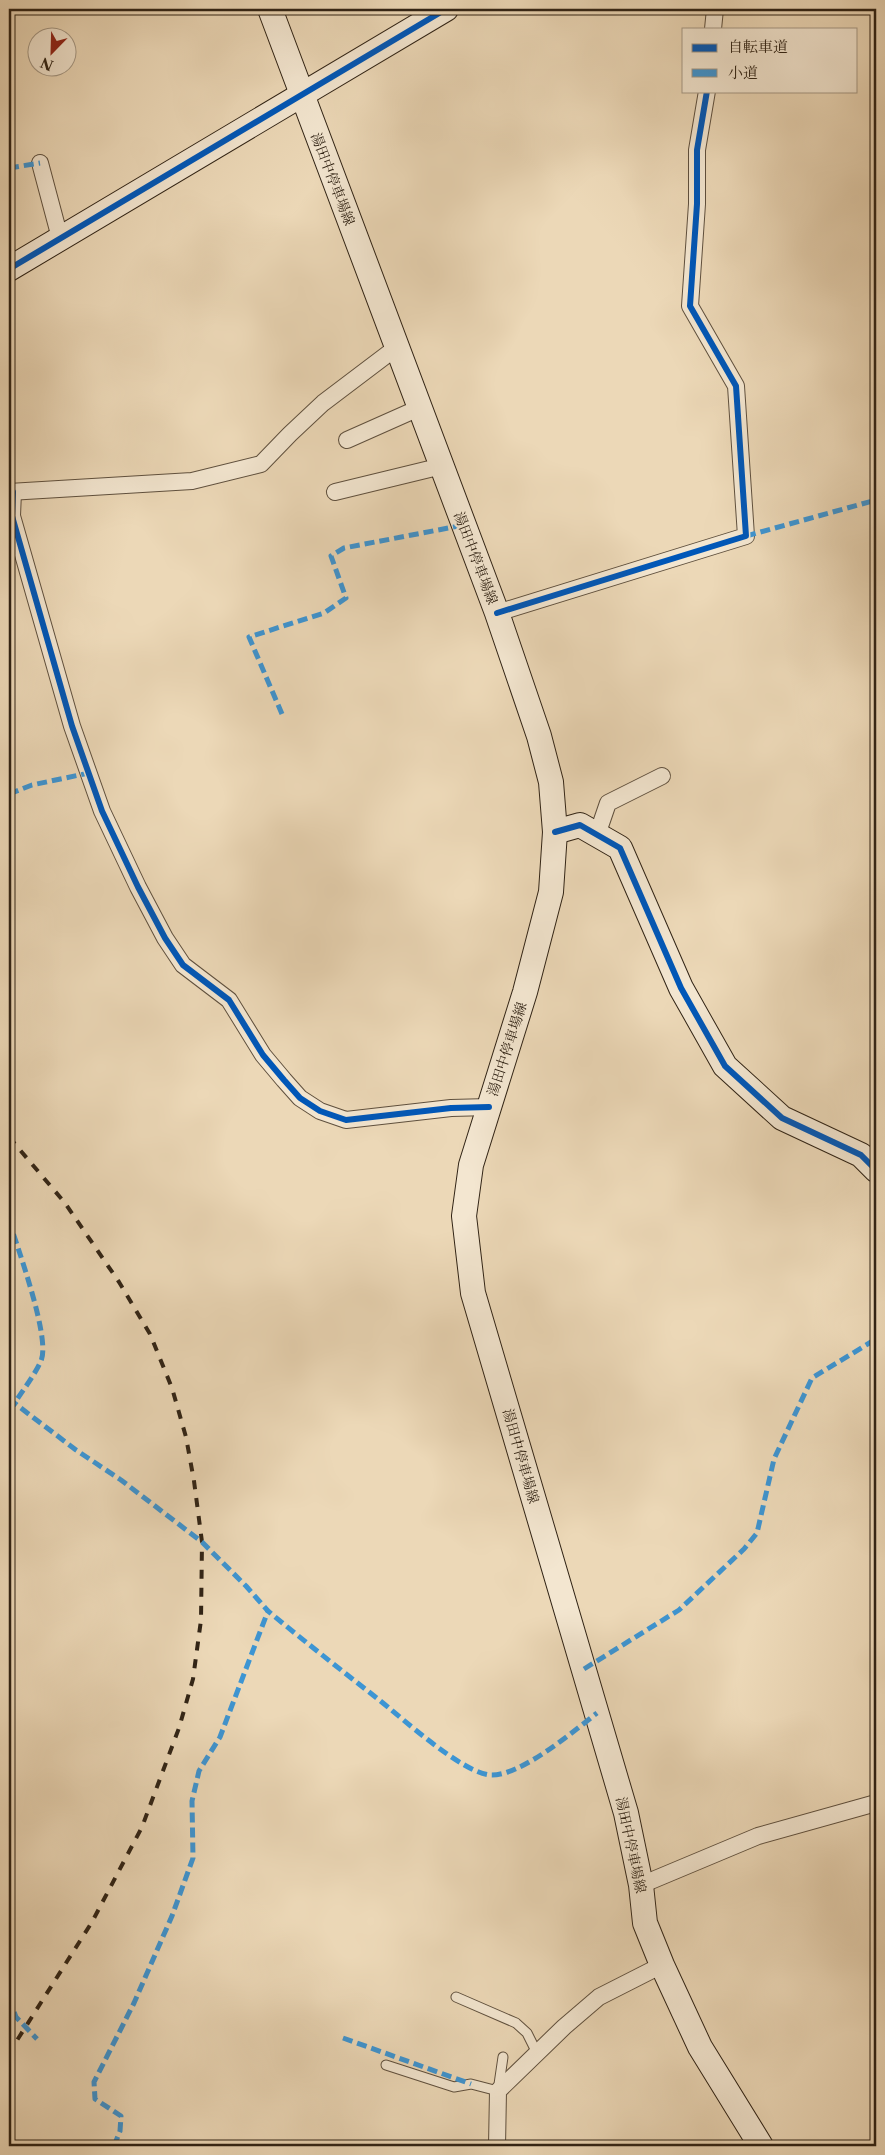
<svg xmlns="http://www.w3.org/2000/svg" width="885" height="2155" font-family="'Libre Caslon Text','Noto Serif JP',serif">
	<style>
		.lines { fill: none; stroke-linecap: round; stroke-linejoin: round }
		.lane-casing { stroke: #5f503e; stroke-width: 11 }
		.street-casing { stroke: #5f503e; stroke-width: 18 }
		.secondary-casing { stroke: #302315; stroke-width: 26 }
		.lane { stroke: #f3e6d0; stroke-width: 9 }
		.street { stroke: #f3e6d0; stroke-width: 16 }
		.secondary { stroke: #f3e6d0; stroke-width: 24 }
		.rail { stroke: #302315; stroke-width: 4; stroke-dasharray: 9 9; stroke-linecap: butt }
		.quiet { stroke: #3d95d3; stroke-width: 5; stroke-dasharray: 10 5; stroke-linecap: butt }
		.cycleway-casing { stroke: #f3e6d0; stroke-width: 9 }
		.cycleway { stroke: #0057b8; stroke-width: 6 }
		.labels { text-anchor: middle; stroke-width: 4.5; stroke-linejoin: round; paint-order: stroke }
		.street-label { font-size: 14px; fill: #302315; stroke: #f3e6d0 }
	</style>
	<rect width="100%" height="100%" fill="#ecd8b7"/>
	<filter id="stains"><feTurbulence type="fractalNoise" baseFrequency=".004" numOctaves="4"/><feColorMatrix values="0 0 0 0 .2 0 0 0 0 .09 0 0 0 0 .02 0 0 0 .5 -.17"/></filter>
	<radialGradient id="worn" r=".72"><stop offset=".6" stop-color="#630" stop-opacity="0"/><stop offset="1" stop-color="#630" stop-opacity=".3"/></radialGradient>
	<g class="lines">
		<defs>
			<g id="lane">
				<polyline points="456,1997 516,2023 527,2033 537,2053"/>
				<polyline points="386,2065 454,2087 471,2084 498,2091 503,2057"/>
			</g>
			<g id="street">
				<polyline points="713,29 715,9"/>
				<polyline points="40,163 60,238"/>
				<polyline points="347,440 419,408"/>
				<polyline points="9,492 192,481 261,464 290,434 323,403 397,347"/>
				<polyline points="13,492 12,516 72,726 102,811 138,887 165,938 183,965 229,1000 263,1055 284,1080 300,1098 320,1111 346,1120 451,1108 489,1107"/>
				<polyline points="335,492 442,466"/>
				<polyline points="497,613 746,536 736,386 690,306 697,204 697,150 707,91"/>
				<polyline points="597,835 608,803 662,776"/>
				<polyline points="641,1885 758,1836 876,1803"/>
				<polyline points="497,2146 498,2091 564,2027 599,1997 662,1965"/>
			</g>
			<g id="secondary">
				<polyline points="270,9 497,613 539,736 551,782 555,832 551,892 525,992 471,1165 464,1216 473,1293 626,1813 641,1885 645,1923 662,1965 700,2047 761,2146"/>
				<polyline points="9,269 446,9"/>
				<polyline points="555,832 580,825 620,848 681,988 725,1066 782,1118 861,1155 876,1170"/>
			</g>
		</defs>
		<!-- lane casing -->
		<use href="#lane" class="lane-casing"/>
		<!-- street casing -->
		<use href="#street" class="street-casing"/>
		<!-- secondary casing -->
		<use href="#secondary" class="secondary-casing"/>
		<!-- lane -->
		<use href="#lane" class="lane"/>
		<!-- street -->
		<use href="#street" class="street"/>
		<!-- secondary -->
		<use href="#secondary" class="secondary"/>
		<!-- rail -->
		<polyline class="rail" points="9,1137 65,1203 119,1282 150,1334 172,1388 186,1437 194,1481 202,1542 201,1620 193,1679 179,1728 142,1827 92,1922 9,2053"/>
		<!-- quiet -->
		<g class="quiet">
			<polyline points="9,168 40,163"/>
			<polyline points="746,536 876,500"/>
			<polyline points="282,714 249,637 324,613 346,598 331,556 344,548 464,525"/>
			<polyline points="9,794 32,785 89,773"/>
			<path d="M9,1220C17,1247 51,1338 41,1361C34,1376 23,1390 14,1404"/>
			<path d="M9,1399L76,1450L121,1480L202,1542L246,1586L268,1611C304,1641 341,1670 378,1699C402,1718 461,1772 490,1775C520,1777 574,1731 597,1713"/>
			<polyline points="584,1669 679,1610 744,1549 757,1533 774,1459 812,1378 876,1339"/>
			<polyline points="9,1998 16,2017 37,2039"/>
			<polyline points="343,2038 471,2084"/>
			<polyline points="114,2146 120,2131 121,2116 95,2099 94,2082 134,2003 172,1916 193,1858 192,1801 199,1771 220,1737 268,1611"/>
		</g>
		<defs>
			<g id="cycleway">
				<polyline points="9,269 446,9"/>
				<polyline points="13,492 12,516 72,726 102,811 138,887 165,938 183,965 229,1000 263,1055 284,1080 300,1098 320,1111 346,1120 451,1108 489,1107"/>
				<polyline points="497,613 746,536 736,386 690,306 697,204 697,150 707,91"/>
				<polyline points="555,832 580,825 620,848 681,988 725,1066 782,1118 861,1155 876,1170"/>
			</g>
		</defs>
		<!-- cycleway casing -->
		<use href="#cycleway" class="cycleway-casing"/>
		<!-- cycleway -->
		<use href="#cycleway" class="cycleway"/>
	</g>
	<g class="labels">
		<!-- street labels -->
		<g class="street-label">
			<text transform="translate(333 179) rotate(69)" y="5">湯田中停車場線</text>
			<text transform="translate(476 558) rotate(69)" y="5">湯田中停車場線</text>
			<text transform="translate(507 1049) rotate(-72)" y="5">湯田中停車場線</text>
			<text transform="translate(521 1456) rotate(74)" y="5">湯田中停車場線</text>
			<text transform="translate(631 1845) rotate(78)" y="5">湯田中停車場線</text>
		</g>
	</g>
	<!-- margin -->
	<rect width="885" height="2155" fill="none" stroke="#ecd8b7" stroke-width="30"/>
	<rect x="10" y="10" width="865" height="2135" fill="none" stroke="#302315" stroke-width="2.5"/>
	<rect x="15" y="15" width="855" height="2125" fill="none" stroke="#302315"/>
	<!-- legend -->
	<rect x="682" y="28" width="175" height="65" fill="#f3e6d0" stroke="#a59885"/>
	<rect x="692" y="44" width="25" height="8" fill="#0057b8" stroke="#a59885"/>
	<text x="728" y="52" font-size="15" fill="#302315">自転車道</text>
	<rect x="692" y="69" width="25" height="8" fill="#3d95d3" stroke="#a59885"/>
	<text x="728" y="78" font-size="15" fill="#302315">小道</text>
	<!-- north arrow -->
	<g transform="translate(52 52) rotate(203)"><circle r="24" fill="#f3e6d0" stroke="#a59885"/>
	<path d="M0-4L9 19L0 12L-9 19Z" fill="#8f2418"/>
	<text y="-8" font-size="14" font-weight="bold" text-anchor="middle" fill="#302315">N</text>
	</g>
	<rect width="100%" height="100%" filter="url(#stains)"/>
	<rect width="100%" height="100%" fill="url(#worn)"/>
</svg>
